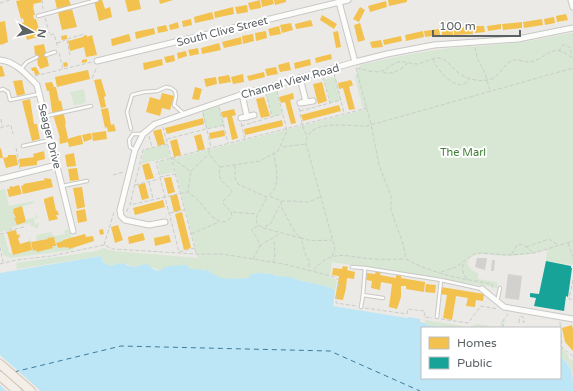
<svg xmlns="http://www.w3.org/2000/svg" width="573" height="391" font-family="'Varela Round',sans-serif">
	<style>
		.green { fill: #d8e7d3 }
		.water { fill: #bce6f6 }
		.pier { fill: #eceae7 }
		.homes { fill: #f2c14e }
		.public { fill: #17a398 }
		.lines { fill: none; stroke-linecap: round; stroke-linejoin: round }
		.ferry { stroke: #3f7c9c; stroke-width: 1; stroke-dasharray: 5 4; stroke-linecap: butt }
		.building { fill: #d2d1d0 }
		.service-casing { stroke: #c8c8c7; stroke-width: 4.5 }
		.minor-casing { stroke: #c8c8c7; stroke-width: 7 }
		.primary-casing { stroke: #d3c6b6; stroke-width: 10 }
		.path { stroke: #c8cdc9; stroke-width: 1; stroke-dasharray: 4 2; stroke-linecap: butt }
		.service { stroke: #fcfcfb; stroke-width: 2.5 }
		.minor { stroke: #fcfcfb; stroke-width: 5 }
		.primary { stroke: #f3efe8; stroke-width: 8 }
		.labels { text-anchor: middle; stroke-width: 4; stroke-linejoin: round; paint-order: stroke }
		.street-label { font-size: 11px; fill: #5c6164; stroke: #fff }
		.park-label { font-size: 11px; fill: #408037; stroke: #fff }
	</style>
	<rect width="100%" height="100%" fill="#eceae7"/>
	<!-- green -->
	<g class="green">
		<path d="M571,33H573V265L546,261L547,250C533,254 519,256 504,256C495,256 481,252 473,256C461,262 471,270 478,273V279L497,282L498,288L332,262L330,277L334,278L337,282L335,291L333,289L325,286L298,280L290,277H280L266,273H259L248,278L232,279L219,278L211,274L197,269H190L177,266H168L160,271C157,270 155,268 152,267C146,264 137,265 132,267L128,264L110,266L103,262L101,256L17,269L16,263L97,251L103,248L115,251L198,258L172,159L363,110L355,77L360,65C398,56 433,49 471,46L476,47L478,46L524,42Z"/>
		<polygon points="335,77 341,100 330,103 324,79"/>
		<polygon points="84,89 86,102 83,104 74,105 70,92"/>
		<polygon points="277,91 282,114 272,117 266,94"/>
		<polygon points="218,103 225,125 206,129 201,108"/>
		<polygon points="167,145 170,157 141,164 144,150"/>
		<polygon points="171,159 174,172 160,175 158,162"/>
		<polygon points="5,189 9,206 34,201 34,203 14,209 13,212 16,218 14,218 15,222 17,222 18,225 26,223 25,220 36,217 36,212 38,218 34,219 35,224 39,223 38,228 35,228 34,226 31,227 30,223 12,227 12,229 0,232 0,190"/>
		<polygon points="68,229 72,238 63,239 63,241 56,243 57,248 65,247 65,248 68,247 69,249 74,247 73,250 10,258 3,255 0,243 0,235 4,234 9,252 13,255 32,250 29,238 30,237 33,251 36,250 37,251 52,248 52,246 55,245 53,237 37,242 36,235 51,232 53,236 65,234 64,230"/>
		<polygon points="504,318 502,328 449,328 427,325 425,323 425,320 469,327 476,324 500,327 501,322"/>
		<polygon points="560,346 568,355 569,359 573,360 573,373 567,362 560,356"/>
	</g>
	<!-- water -->
	<path class="water" d="M101,256L103,262L110,266L122,263L132,267L147,264L155,270L160,271C166,264 178,266 187,265L190,269H197L204,271L207,269C218,281 232,279 248,278L252,274L259,273L273,274L275,276L290,277L298,280L325,286L333,289L335,291L333,306L407,318L409,317L420,319V322L425,323L427,325L449,328H422V378H560V356C573,368 573,374 573,391H0V273Z"/>
	<!-- pier -->
	<polygon class="pier" points="0,355 41,391 6,391 0,385"/>
	<!-- homes -->
	<g class="homes">
		<polygon points="21,0 41,0 42,2 33,4 34,6 33,7 35,15 33,15 34,19 36,19 41,36 27,40 22,23 24,22 23,18 21,19 16,1"/>
		<polygon points="55,0 69,0 71,5 69,6 70,10 72,9 77,27 62,30 58,13 60,12 59,8 57,9"/>
		<polygon points="94,0 102,0 105,9 110,7 112,17 99,21"/>
		<polygon points="125,0 139,0 141,9 128,12"/>
		<polygon points="159,0 173,0 160,4"/>
		<polygon points="260,0 261,8 250,10 248,3"/>
		<polygon points="261,0 273,0 274,4 262,7"/>
		<polygon points="274,0 286,0 286,2 275,5"/>
		<polygon points="388,0 407,0 407,2 389,6"/>
		<polygon points="386,1 387,7 370,12 368,6"/>
		<polygon points="247,5 248,12 237,14 235,7"/>
		<polygon points="233,7 234,14 215,18 214,12"/>
		<polygon points="360,7 365,10 359,22 353,19"/>
		<polygon points="212,12 214,19 195,23 194,17"/>
		<polygon points="566,14 568,20 557,22 556,16"/>
		<polygon points="322,15 337,24 334,29 320,20"/>
		<polygon points="554,17 555,23 545,25 544,19"/>
		<polygon points="191,19 192,25 183,27 182,21"/>
		<polygon points="542,19 543,25 524,28 523,22"/>
		<polygon points="311,20 313,26 296,29 295,24"/>
		<polygon points="5,21 8,42 1,45 0,44 0,22"/>
		<polygon points="178,22 179,28 170,30 169,25"/>
		<polygon points="522,22 522,28 503,30 502,24"/>
		<polygon points="291,23 293,30 282,33 280,25"/>
		<polygon points="360,23 365,40 358,42 354,25"/>
		<polygon points="501,24 501,29 488,31 487,26"/>
		<polygon points="166,25 168,31 158,33 157,27"/>
		<polygon points="279,26 281,34 270,36 268,29"/>
		<polygon points="475,26 484,26 485,32 475,33"/>
		<polygon points="468,27 472,27 473,34 454,35 454,28"/>
		<polygon points="154,28 155,34 136,39 135,32"/>
		<polygon points="447,28 452,28 453,35 442,36 442,29"/>
		<polygon points="439,29 440,35 425,37 424,31"/>
		<polygon points="266,31 267,38 256,41 255,33"/>
		<polygon points="338,31 341,47 336,48 333,32"/>
		<polygon points="423,31 424,37 406,41 405,35"/>
		<polygon points="129,34 131,41 112,46 111,39"/>
		<polygon points="253,34 254,41 243,44 242,36"/>
		<polygon points="67,35 67,39 62,40 61,36"/>
		<polygon points="87,35 87,37 92,35 97,55 86,57 84,47 70,51 68,41 83,37 83,36"/>
		<polygon points="401,36 402,41 384,45 383,40"/>
		<polygon points="241,37 242,44 224,48 222,42"/>
		<polygon points="381,40 383,47 372,48 370,42"/>
		<polygon points="219,43 221,50 202,54 201,48"/>
		<polygon points="44,44 49,66 40,69 39,66 38,66 37,57 35,54 34,46"/>
		<polygon points="198,48 199,54 190,56 188,50"/>
		<polygon points="186,51 187,56 178,59 177,53"/>
		<polygon points="331,54 332,59 316,63 315,58"/>
		<polygon points="174,55 175,61 166,63 164,57"/>
		<polygon points="87,59 87,62 82,63 82,60"/>
		<polygon points="162,59 163,65 144,70 143,63"/>
		<polygon points="310,59 311,65 295,69 294,63"/>
		<polygon points="67,62 68,66 64,67 63,63"/>
		<polygon points="289,62 291,70 280,72 278,65"/>
		<polygon points="0,66 2,66 5,76 0,77"/>
		<polygon points="36,67 40,74 35,75 34,71 32,71 31,68"/>
		<polygon points="276,67 278,74 267,76 265,69"/>
		<polygon points="88,70 90,79 57,87 55,77"/>
		<polygon points="264,72 265,77 249,81 247,76"/>
		<polygon points="243,74 244,82 233,84 231,77"/>
		<polygon points="229,75 231,82 219,84 218,77"/>
		<polygon points="216,77 217,84 206,87 204,79"/>
		<polygon points="101,79 106,96 104,97 106,107 101,108 94,80"/>
		<polygon points="22,80 25,94 17,96 13,81"/>
		<polygon points="351,80 353,85 349,87 355,109 349,110 343,88 339,89 338,83"/>
		<polygon points="52,82 54,87 56,87 59,101 61,101 66,124 65,124 68,138 67,139 81,135 83,144 69,147 68,142 60,144 59,138 60,138 52,111 49,91 47,91 45,83"/>
		<polygon points="322,82 327,101 318,104 313,84"/>
		<polygon points="195,87 202,89 199,100 192,99"/>
		<polygon points="162,93 174,96 170,110 162,108 160,116 146,112 150,97 160,100"/>
		<polygon points="293,93 294,99 290,100 296,123 291,124 285,102 281,103 279,97"/>
		<polygon points="264,97 270,116 261,118 256,99"/>
		<polygon points="30,99 34,124 37,124 40,139 32,141 22,101"/>
		<polygon points="339,105 341,111 303,121 301,115"/>
		<polygon points="108,108 111,125 114,124 116,131 108,132 107,127 105,128 101,109"/>
		<polygon points="234,109 236,115 232,116 238,138 232,140 227,117 223,118 221,112"/>
		<polygon points="203,118 204,124 167,134 165,128"/>
		<polygon points="282,120 283,126 245,135 244,129"/>
		<polygon points="161,129 165,144 158,146 153,131"/>
		<polygon points="224,130 225,136 210,139 209,133"/>
		<polygon points="106,131 107,139 93,141 92,133"/>
		<polygon points="91,133 92,139 84,142 82,135"/>
		<polygon points="201,134 205,149 198,151 194,136"/>
		<polygon points="177,139 181,155 174,157 170,141"/>
		<polygon points="1,148 3,158 0,158 0,149"/>
		<polygon points="44,151 45,159 37,161 37,165 20,167 19,159 34,157 33,154"/>
		<polygon points="74,153 76,166 67,167 65,155"/>
		<polygon points="8,155 16,155 18,165 6,168 3,158 8,157"/>
		<polygon points="149,163 154,178 146,180 142,165"/>
		<polygon points="77,168 79,180 70,181 68,169"/>
		<polygon points="171,177 175,192 168,194 164,178"/>
		<polygon points="44,178 51,179 53,187 23,194 21,186 24,185 23,184 45,180"/>
		<polygon points="145,183 149,198 142,200 138,185"/>
		<polygon points="19,185 22,194 9,197 7,189 10,189 9,187 12,186 12,187"/>
		<polygon points="82,187 85,207 77,209 73,188"/>
		<polygon points="177,194 181,210 174,212 170,196"/>
		<polygon points="53,196 56,211 57,210 59,215 56,215 58,219 49,221 44,201 44,199"/>
		<polygon points="163,200 165,207 135,215 133,208"/>
		<polygon points="22,206 26,222 17,225 14,218 16,218 13,212 14,211 13,209"/>
		<polygon points="85,209 87,221 78,223 76,211"/>
		<polygon points="182,212 191,248 184,250 175,214"/>
		<polygon points="118,225 123,240 115,243 111,227"/>
		<polygon points="103,229 104,234 100,235 99,230"/>
		<polygon points="16,230 17,235 19,234 20,237 18,238 20,244 30,241 32,250 13,255 7,232"/>
		<polygon points="143,233 145,240 129,244 128,237"/>
		<polygon points="85,234 86,237 93,236 94,241 69,249 68,247 65,248 65,247 58,248 56,243 63,241 63,240"/>
		<polygon points="169,235 171,242 155,246 154,238"/>
		<polygon points="54,237 56,246 52,246 53,248 37,252 36,250 33,251 31,242 48,239 47,238"/>
		<polygon points="343,266 348,267 347,270 355,272 354,279 347,278 346,288 343,300 335,299 339,276 332,275 333,268 342,269"/>
		<polygon points="376,271 381,272 380,275 396,278 396,274 401,275 401,278 425,282 424,292 406,289 406,286 401,286 401,297 397,309 389,307 392,284 381,282 380,290 371,288 372,281 366,280 367,273 375,274"/>
		<polygon points="426,284 436,285 435,293 425,292"/>
		<polygon points="441,287 484,294 483,301 476,300 475,307 466,306 468,298 456,296 452,320 443,318 447,295 440,294"/>
		<polygon points="572,325 573,330 573,351 565,342 562,328"/>
	</g>
	<!-- public -->
	<polygon class="public" points="546,261 571,266 571,268 572,268 568,297 566,296 564,311 534,306 536,298 530,297 530,293 539,294"/>
	<g class="lines">
		<!-- ferry -->
		<polyline class="ferry" points="14,372 121,346 330,351 420,391"/>
	</g>
	<!-- building -->
	<g class="building">
		<polygon points="477,258 487,258 485,270 475,267"/>
		<polygon points="492,260 495,260 494,271 491,271"/>
		<polygon points="508,274 522,276 519,300 505,298"/>
	</g>
	<g class="lines">
		<defs>
			<g id="service">
				<polyline points="38,16 97,0"/>
				<polyline points="46,55 55,52"/>
				<polyline points="21,69 27,62 37,57"/>
				<polyline points="0,90 3,89 8,92 10,100 39,94"/>
				<polyline points="46,116 91,106"/>
				<polyline points="131,129 127,112 132,95 144,92 157,91 166,87 171,88 175,91 176,96 174,105 183,113"/>
				<polyline points="23,146 50,140"/>
				<polyline points="135,150 130,147 129,140 133,134 143,134"/>
				<polyline points="62,186 87,181"/>
				<polyline points="352,267 365,268 441,280 482,289"/>
				<polyline points="363,295 383,298"/>
				<polyline points="497,302 500,288"/>
				<polyline points="361,307 363,295 365,268"/>
				<polyline points="437,317 441,280"/>
			</g>
			<g id="minor">
				<polyline points="571,0 573,7"/>
				<polyline points="339,2 355,62"/>
				<path d="M0,60C15,61 27,75 37,85L73,231"/>
				<polyline points="97,61 348,0"/>
				<polyline points="300,78 306,102"/>
				<polyline points="242,94 247,117"/>
				<polyline points="300,103 313,101"/>
				<polyline points="241,118 254,115"/>
				<polyline points="0,179 57,165"/>
				<polyline points="165,222 149,225 125,220 121,216 120,210 135,150 143,134 155,124 161,122 237,96 355,62 387,54 434,45 518,39 573,28"/>
				<polyline points="482,289 504,307 573,319"/>
			</g>
			<g id="primary">
				<polyline points="0,364 31,391"/>
				<polyline points="0,376 17,391"/>
			</g>
		</defs>
		<!-- service casing -->
		<use href="#service" class="service-casing"/>
		<!-- minor casing -->
		<use href="#minor" class="minor-casing"/>
		<!-- primary casing -->
		<use href="#primary" class="primary-casing"/>
		<!-- path -->
		<g class="path">
			<polyline points="42,0 43,9"/>
			<polyline points="0,3 10,0"/>
			<polyline points="45,18 50,35 54,34 58,48"/>
			<polyline points="67,40 70,55"/>
			<polyline points="57,43 64,41 64,40 84,34 85,35"/>
			<polyline points="475,47 477,58 485,73 490,91"/>
			<polyline points="559,51 562,45 565,45 571,48 571,57"/>
			<polyline points="59,53 63,69"/>
			<path d="M433,59C436,70 460,96 469,79"/>
			<path d="M356,68L371,124L379,165L391,196V210L403,244L406,259C432,274 463,279 492,284L493,290"/>
			<path d="M357,68C366,70 377,75 386,69C390,66 394,63 399,62C405,61 411,64 417,64C424,63 431,58 438,58C447,59 451,66 457,72C466,79 481,83 491,79C500,76 503,65 511,61C517,58 523,62 529,62C545,61 552,39 573,59"/>
			<path d="M383,72C391,76 402,69 408,63"/>
			<polyline points="334,73 344,113"/>
			<polyline points="35,76 92,62"/>
			<polyline points="323,77 330,103"/>
			<polyline points="92,78 97,67"/>
			<polyline points="266,93 272,117"/>
			<polyline points="219,107 228,143"/>
			<path d="M299,108C301,117 302,128 307,136"/>
			<polyline points="300,111 341,100"/>
			<polyline points="203,113 211,147"/>
			<polyline points="1,119 2,126"/>
			<polyline points="241,123 245,139"/>
			<polyline points="241,126 282,114"/>
			<polyline points="163,127 196,253"/>
			<polyline points="0,128 11,125 13,134"/>
			<polyline points="149,136 152,147"/>
			<polyline points="167,139 206,129 225,125"/>
			<polyline points="167,144 143,150 130,205 187,192"/>
			<polyline points="283,147 305,144"/>
			<polyline points="16,148 20,169"/>
			<path d="M172,158L191,172L188,192C192,195 196,198 200,202C207,211 221,232 232,216L231,211C221,203 220,202 231,194L232,191C224,182 217,181 220,167L209,154V149"/>
			<path d="M235,165V178L238,184L266,197C282,189 276,169 274,154"/>
			<polyline points="220,167 260,161 278,151 287,131 277,91"/>
			<polyline points="191,171 209,154"/>
			<polyline points="113,175 124,172"/>
			<polyline points="160,177 175,174"/>
			<polyline points="149,182 153,199"/>
			<polyline points="135,185 159,179"/>
			<polyline points="270,196 281,201 293,201 304,202 309,202 320,197"/>
			<path d="M281,201V206L283,210C299,240 296,242 332,240"/>
			<polyline points="126,211 127,211 129,206"/>
			<polyline points="233,212 257,214"/>
			<polyline points="170,213 184,210"/>
			<path d="M262,227C248,222 264,207 266,198"/>
			<polyline points="265,227 271,223 278,208 280,206"/>
			<polyline points="263,228 301,238 306,256 309,260 309,269"/>
			<polyline points="0,234 7,233 6,231 24,227"/>
			<polyline points="191,234 219,222"/>
			<polyline points="568,243 573,257"/>
			<polyline points="104,245 114,212"/>
			<path d="M260,246C266,240 274,239 280,233"/>
			<polyline points="0,247 3,262"/>
			<polyline points="526,247 549,239 558,245"/>
			<polyline points="195,248 179,252 156,162 367,108"/>
			<polyline points="512,254 517,245 522,244 534,253"/>
			<path d="M332,256L335,248L306,144C306,117 351,127 367,126L573,68"/>
			<polyline points="253,259 260,246 257,238 252,231 252,229 258,226"/>
			<polyline points="273,263 275,256 274,239"/>
			<polyline points="0,264 16,260 51,256 104,245 113,249 196,254 222,254 284,264 335,277 339,281 336,303 356,306"/>
			<path d="M463,264C462,269 463,275 467,279"/>
			<path d="M314,270C332,247 349,258 374,259C384,260 394,259 405,259"/>
			<polyline points="441,272 456,267 474,254 480,253 509,255 534,253 573,241"/>
			<polyline points="573,280 569,299 573,300"/>
			<polyline points="365,308 407,314 408,309 425,311 424,317 432,318"/>
			<polyline points="521,316 524,318 523,322 525,322"/>
			<polyline points="441,319 468,323 481,306 497,309"/>
			<polyline points="560,322 562,348 573,356"/>
			<polyline points="519,323 520,316"/>
			<polyline points="503,328 504,319 508,314"/>
		</g>
		<!-- service -->
		<use href="#service" class="service"/>
		<!-- minor -->
		<use href="#minor" class="minor"/>
		<!-- primary -->
		<use href="#primary" class="primary"/>
	</g>
	<g class="labels">
		<!-- street labels -->
		<g class="street-label">
			<text transform="translate(222 31) rotate(-14)" y="4">South Clive Street</text>
			<text transform="translate(290 81) rotate(-16)" y="4">Channel View Road</text>
			<text transform="translate(50 136) rotate(76)" y="4">Seager Drive</text>
		</g>
		<!-- park labels -->
		<g class="park-label">
			<text x="463" y="156">The Marl</text>
		</g>
	</g>
	<!-- legend -->
	<rect x="421" y="327" width="140" height="52" fill="#ffffff" stroke="#bec0c1"/>
	<rect x="429" y="337" width="20" height="12" fill="#f2c14e" stroke="#bec0c1"/>
	<text x="457" y="347" font-size="12" fill="#5c6164">Homes</text>
	<rect x="429" y="357" width="20" height="12" fill="#17a398" stroke="#bec0c1"/>
	<text x="457" y="367" font-size="12" fill="#5c6164">Public</text>
	<!-- north arrow -->
	<g transform="translate(32 32) rotate(98)" stroke="#ffffff" stroke-width="3" paint-order="stroke">
	<path d="M0-3L7 15L0 10L-7 15Z" fill="#5c6164"/>
	<text y="-6" font-size="11" font-weight="bold" text-anchor="middle" fill="#5c6164">N</text>
	</g>
	<!-- scale -->
	<path d="M433 30v6h87v-6" fill="none" stroke="#5c6164" stroke-width="2"/>
	<text x="439" y="30" font-size="12" fill="#5c6164" stroke="#ffffff" stroke-width="3" paint-order="stroke">100 m</text>
</svg>
